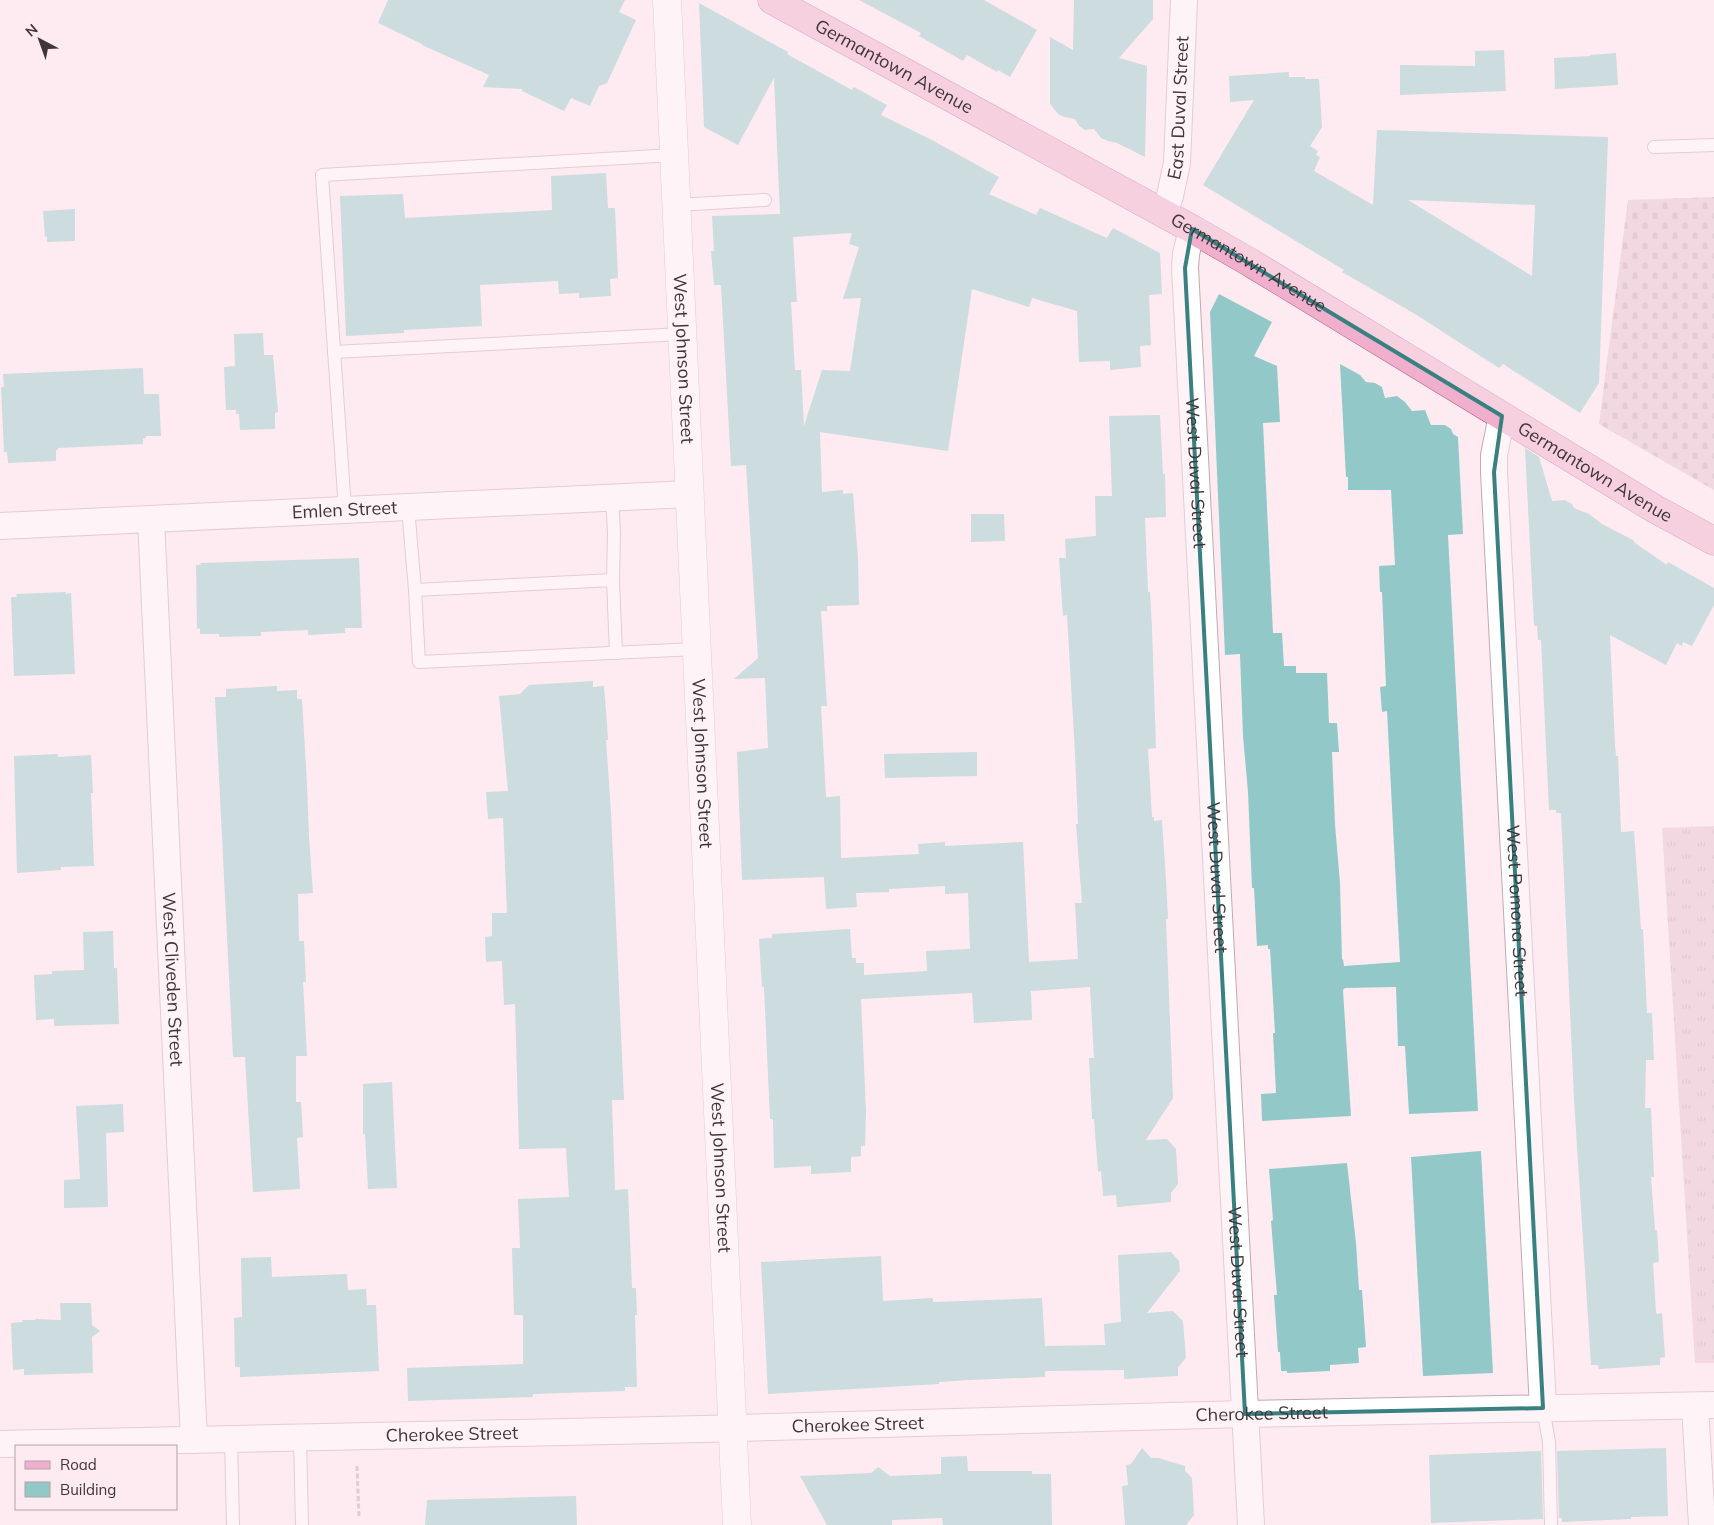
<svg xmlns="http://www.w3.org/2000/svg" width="1714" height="1525" font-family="Mulish,sans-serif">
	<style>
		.grass { fill: url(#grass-tufts) }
		.cemetery { fill: url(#cemetery-stones) }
		.building { fill: #92c9c8; fill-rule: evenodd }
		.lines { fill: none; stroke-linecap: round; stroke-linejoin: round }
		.lane-casing { stroke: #c4a8b2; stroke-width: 14 }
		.street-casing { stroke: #c4a8b2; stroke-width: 28 }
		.secondary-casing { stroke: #c4a8b2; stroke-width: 29 }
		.primary-casing { stroke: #ac6183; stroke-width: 29 }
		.path { stroke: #b9a9af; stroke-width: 3; stroke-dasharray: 5 2.5; stroke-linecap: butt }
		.lane { stroke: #fff; stroke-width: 12 }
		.street { stroke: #fff; stroke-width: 26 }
		.secondary { stroke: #fff; stroke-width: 28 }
		.primary { stroke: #f0afcd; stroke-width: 28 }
		.marked { fill: none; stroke: #388180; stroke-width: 4; stroke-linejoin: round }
		.labels { text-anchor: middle; stroke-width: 4; stroke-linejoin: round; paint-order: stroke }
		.street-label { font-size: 18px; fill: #403539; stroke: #fdebf1 }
	</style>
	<defs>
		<pattern id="grass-tufts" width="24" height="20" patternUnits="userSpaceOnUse" patternTransform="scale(1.25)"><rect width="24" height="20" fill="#e2c1ce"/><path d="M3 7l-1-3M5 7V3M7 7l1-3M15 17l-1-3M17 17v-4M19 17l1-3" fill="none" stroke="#c3a6b2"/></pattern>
		<pattern id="cemetery-stones" width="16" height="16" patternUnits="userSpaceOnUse" patternTransform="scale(1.25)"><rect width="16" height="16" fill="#e2c1ce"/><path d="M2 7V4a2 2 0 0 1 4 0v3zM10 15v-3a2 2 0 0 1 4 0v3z" fill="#c3a6b2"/></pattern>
	</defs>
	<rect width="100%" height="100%" fill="#fdebf1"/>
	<!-- grass -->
	<polygon class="grass" points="1714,826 1714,1363 1695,1363 1662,828"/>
	<!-- cemetery -->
	<polygon class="cemetery" points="1714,197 1714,490 1599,424 1628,200"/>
	<!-- building -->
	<g class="building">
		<polygon points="388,0 625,0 619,12 636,20 607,83 599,86 590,106 571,98 564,111 522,91 522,89 483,87 489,75 422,45 422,44 378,23"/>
		<polygon points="859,0 984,0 1037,30 1010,77 998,70 997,72 967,55 963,61 919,36 921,33"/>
		<polygon points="1074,0 1153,0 1153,19 1119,58 1147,66 1145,157 1117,143 1108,141 1101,138 1094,129 1085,130 1079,126 1075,119 1064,117 1058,114 1050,104 1050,37 1073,50"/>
		<path d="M699,3L788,52L787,54L852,90L854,87L887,105L881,115L930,139L999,177L989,194L1036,215L1040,208L1107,238L1113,228L1160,253L1162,294L1149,295L1151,345L1140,346L1141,367L1110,370V361L1079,362L1077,311L1032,298L1029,307L972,289L948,451L820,432L822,492L843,490V494L853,493L858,559L859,605L827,606V611H821L827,706H821L826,797L840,796L841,858L919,854L918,844L945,842V846L1023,842L1029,962L1078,959L1075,903H1082L1076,824H1078L1075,753L1067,615L1063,616L1059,558H1066L1065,539L1096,536L1095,496H1112L1109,416L1160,415L1163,474H1165L1166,517L1145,518L1148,592H1150L1152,628L1156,748L1148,749L1152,817H1154V821L1162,820L1166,880L1168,919H1166L1173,1098L1146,1140L1167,1139L1176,1149L1178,1184L1171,1193V1202L1117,1207L1116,1195L1103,1196L1101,1171L1098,1172L1094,1119H1092L1089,1058H1094L1090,987L1031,991L1032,1020L974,1023L972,993L861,999L866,1112L865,1146H861V1156L851,1157V1172L811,1174V1166L774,1168L773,1119H770L764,987H762L759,939L772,938V934L850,929L852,958H856V963H864V975L927,971L926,951L970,949L968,893L945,894V886L889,889V892L856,893L857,907L826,909L824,877L742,880L737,752L768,748L765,678L734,679L758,658L746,465L731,466L721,285H714L711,251H714L712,216L780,214L774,78L738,145L704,127ZM852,233L849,244L859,247L843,299L861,298L850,371L822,370L804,426L801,370H795L791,302H797L793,237Z"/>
		<polygon points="1504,50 1506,91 1400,95 1400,65 1475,66 1475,51"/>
		<polygon points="1616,53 1618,85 1555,89 1554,58 1590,56 1590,55"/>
		<path d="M1289,72V77H1305V79H1319L1322,127L1310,146L1318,151L1316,155L1320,157L1314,171L1373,205L1377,130L1608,137L1599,383L1580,413L1503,364L1499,368L1415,314L1342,272L1344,270L1203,185L1254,100L1230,102L1229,76ZM1408,200L1535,205L1532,276Z"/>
		<polygon points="606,173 608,208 615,208 617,255 618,278 610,279 611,296 579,298 579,293 559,294 558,281 480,285 482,326 404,330 404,333 346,336 340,196 403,194 405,218 552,210 551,176"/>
		<polygon points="75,209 75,241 47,242 47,236 45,237 43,211"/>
		<polygon points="1219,294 1272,322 1254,356 1277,366 1280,422 1263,423 1273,633 1282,633 1284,666 1296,666 1296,673 1327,673 1329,723 1337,723 1339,752 1332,752 1335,824 1340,883 1342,960 1343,959 1344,966 1400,962 1387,711 1382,712 1380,687 1386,686 1382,592 1380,592 1379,566 1395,565 1391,490 1348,490 1348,477 1346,477 1340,364 1360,375 1366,382 1375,383 1382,387 1385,398 1397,396 1405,402 1412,411 1425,410 1431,425 1445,425 1451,429 1453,434 1458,437 1463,534 1448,535 1478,1111 1409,1114 1405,1046 1398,1046 1396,987 1345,988 1343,990 1351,1116 1262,1121 1261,1094 1276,1093 1273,1033 1275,1033 1270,949 1268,949 1268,945 1257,946 1254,888 1252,888 1248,792 1243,736 1240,654 1225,655 1210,312"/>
		<polygon points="263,333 264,355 273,355 278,412 275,413 275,429 240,430 239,414 236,414 236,410 226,410 224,367 235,366 234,334"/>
		<polygon points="143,368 144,394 159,394 161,436 146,436 146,438 143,439 143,444 58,448 58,450 56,450 56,461 8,463 7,452 4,452 1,387 4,387 3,374"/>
		<polygon points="1525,448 1539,457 1552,501 1565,500 1572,504 1574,508 1589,514 1602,524 1633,540 1635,543 1667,565 1668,562 1714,588 1714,605 1692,646 1683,642 1682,646 1677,643 1666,665 1610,635 1615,745 1616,756 1618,756 1621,832 1634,831 1641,929 1643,929 1647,1013 1652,1013 1654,1060 1646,1060 1645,1108 1651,1108 1654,1177 1651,1177 1655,1230 1657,1230 1659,1262 1653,1263 1656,1312 1657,1314 1662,1313 1665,1357 1660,1358 1660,1365 1599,1369 1598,1365 1591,1365 1574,1099 1561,813 1556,813 1556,810 1549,810 1541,640 1538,640 1537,626 1534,626"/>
		<polygon points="971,514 1004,514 1005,541 971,542"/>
		<polygon points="359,558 362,628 345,628 345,633 308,635 308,630 261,632 261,636 219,637 219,634 200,634 200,628 197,629 196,565 201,565 200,563"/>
		<polygon points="66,592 65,594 71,593 75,674 14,676 11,597 17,597 16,594"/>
		<polygon points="593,681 593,687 604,686 606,711 608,740 606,740 611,812 624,1100 612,1100 615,1190 628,1189 632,1288 636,1288 637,1315 635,1315 637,1387 625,1387 625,1391 533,1394 533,1397 408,1401 407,1368 523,1364 523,1315 514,1315 512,1248 520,1248 518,1199 569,1197 566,1148 519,1149 515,1004 504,1005 502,961 486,962 485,937 492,936 492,913 507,913 503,818 488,819 486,792 508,791 499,696 520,694 529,685"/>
		<polygon points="277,686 277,691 297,690 297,699 302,699 307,784 309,837 313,893 298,894 299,941 304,941 306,982 303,982 307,1056 296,1056 296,1102 301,1102 303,1137 297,1138 300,1189 253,1192 245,1057 233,1057 215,697 226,697 226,689"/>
		<polygon points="977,752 977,776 885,778 884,754"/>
		<polygon points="58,754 58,757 91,755 93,793 91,793 94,866 61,867 61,870 17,873 14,756"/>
		<polygon points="113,931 114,968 117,968 119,1024 54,1026 54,1019 36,1020 34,975 52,974 52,971 84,970 83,932"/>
		<polygon points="392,1082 397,1188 368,1189 365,1134 363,1134 363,1084"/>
		<polygon points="123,1104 124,1132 106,1133 108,1207 64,1208 64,1180 80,1179 76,1106"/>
		<polygon points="1481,1151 1493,1373 1423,1376 1411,1157"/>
		<polygon points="1347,1163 1356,1243 1359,1290 1362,1290 1366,1347 1358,1348 1359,1363 1330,1365 1330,1371 1287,1373 1287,1371 1281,1371 1280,1352 1278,1352 1274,1295 1277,1295 1271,1221 1273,1220 1269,1169"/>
		<polygon points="1171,1252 1179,1261 1180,1271 1147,1313 1173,1311 1183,1321 1186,1358 1178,1367 1178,1376 1124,1379 1124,1370 1045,1371 1045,1377 969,1380 939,1382 939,1384 768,1394 761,1262 881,1256 883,1301 933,1298 933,1302 1042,1298 1045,1346 1105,1345 1104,1324 1121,1322 1118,1255"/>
		<polygon points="271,1257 272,1277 347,1274 348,1290 366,1289 367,1305 376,1305 379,1371 240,1377 240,1367 235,1367 234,1318 242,1317 241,1258"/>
		<polygon points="60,1303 91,1303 92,1325 100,1331 92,1337 93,1373 24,1375 24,1369 13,1370 11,1323 23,1322 22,1320 35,1320 36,1319 61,1320"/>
		<polygon points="1142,1448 1151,1458 1158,1458 1185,1466 1185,1471 1192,1478 1194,1515 1186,1525 1125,1525 1122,1486 1128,1485 1126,1465 1131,1464"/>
		<polygon points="1666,1448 1668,1516 1631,1517 1631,1519 1562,1522 1562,1518 1559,1518 1557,1451"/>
		<polygon points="1541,1451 1543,1519 1431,1523 1429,1455"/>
		<polygon points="967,1456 968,1471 1032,1471 1032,1474 1051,1474 1052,1525 943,1525 942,1518 892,1520 892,1525 827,1525 800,1476 871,1473 878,1467 890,1476 941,1474 941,1457"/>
		<polygon points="576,1496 577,1525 425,1525 427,1500"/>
	</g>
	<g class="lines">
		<defs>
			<g id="lane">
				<polyline points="1654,147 1714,145"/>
				<polyline points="676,205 765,200"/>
				<polyline points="334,352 682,334"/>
				<polyline points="612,497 614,533 613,580"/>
				<polyline points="408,507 415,590 613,580 616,653"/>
				<polyline points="345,510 322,175 674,155"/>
				<polyline points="415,590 419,662 697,649"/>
				<polyline points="1543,1408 1549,1442 1551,1525"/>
				<polyline points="300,1438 302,1525"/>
				<polyline points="231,1439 233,1525"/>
			</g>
			<g id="street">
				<path id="s1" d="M1164,214L1170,196L1177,163L1184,0"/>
				<path id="s2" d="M1192,229L1186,254L1185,268L1251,1525"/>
				<path id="s3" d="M1502,416L1494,455V472L1543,1408"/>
				<path id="s4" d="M151,519L194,1440"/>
				<path id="s5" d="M0,526L689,494"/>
				<polyline points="1695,1406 1702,1525"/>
				<path id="s6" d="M0,1444L703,1429L1245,1414L1714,1405"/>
			</g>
			<g id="secondary">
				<path id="s7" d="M667,0L737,1525"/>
			</g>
			<g id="primary">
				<path id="s8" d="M772,0L1192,229L1251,263L1655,509L1714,541"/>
			</g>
		</defs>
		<!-- lane casing -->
		<use href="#lane" class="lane-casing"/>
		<!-- street casing -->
		<use href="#street" class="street-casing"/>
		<!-- secondary casing -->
		<use href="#secondary" class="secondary-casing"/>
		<!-- primary casing -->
		<use href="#primary" class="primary-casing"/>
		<!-- path -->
		<polyline class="path" points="357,1466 359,1518"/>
		<!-- lane -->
		<use href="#lane" class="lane"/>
		<!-- street -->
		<use href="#street" class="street"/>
		<!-- secondary -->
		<use href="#secondary" class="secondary"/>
		<!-- primary -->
		<use href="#primary" class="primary"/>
	</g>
	<!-- marked area -->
	<path d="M0 0H1714V1525H0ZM1192,229L1502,416L1494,472L1543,1408L1245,1414L1185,268Z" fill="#fdebf1" fill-opacity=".55" fill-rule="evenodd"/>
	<path class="marked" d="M1192,229L1502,416L1494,472L1543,1408L1245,1414L1185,268Z"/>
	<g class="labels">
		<!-- street labels -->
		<g class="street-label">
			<text dy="6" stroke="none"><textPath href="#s8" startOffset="139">Germantown Avenue</textPath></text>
			<text dy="6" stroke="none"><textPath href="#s1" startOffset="108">East Duval Street</textPath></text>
			<text dy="6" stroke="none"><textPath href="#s8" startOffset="544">Germantown Avenue</textPath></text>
			<text dy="6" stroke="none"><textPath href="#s7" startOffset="359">West Johnson Street</textPath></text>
			<text dy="6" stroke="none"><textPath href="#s2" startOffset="245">West Duval Street</textPath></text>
			<text dy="6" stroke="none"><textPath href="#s8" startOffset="949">Germantown Avenue</textPath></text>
			<text dy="6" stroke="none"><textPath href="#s5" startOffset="345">Emlen Street</textPath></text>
			<text dy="6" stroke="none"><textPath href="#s7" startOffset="764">West Johnson Street</textPath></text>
			<text dy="6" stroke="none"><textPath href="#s2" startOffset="650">West Duval Street</textPath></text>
			<text dy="6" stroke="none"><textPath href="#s3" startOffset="496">West Pomona Street</textPath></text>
			<text dy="6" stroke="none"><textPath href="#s4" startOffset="461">West Cliveden Street</textPath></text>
			<text dy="6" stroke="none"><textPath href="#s7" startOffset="1169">West Johnson Street</textPath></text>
			<text dy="6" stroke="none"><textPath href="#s2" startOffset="1055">West Duval Street</textPath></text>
			<text dy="6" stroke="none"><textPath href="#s6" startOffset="1262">Cherokee Street</textPath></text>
			<text dy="6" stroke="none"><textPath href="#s6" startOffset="858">Cherokee Street</textPath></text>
			<text dy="6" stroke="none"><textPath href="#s6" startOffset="452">Cherokee Street</textPath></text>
		</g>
	</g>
	<!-- legend -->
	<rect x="15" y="1445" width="162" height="65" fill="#fdebf1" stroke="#b1a2a7"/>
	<rect x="25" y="1461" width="25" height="8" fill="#f0afcd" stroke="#b1a2a7"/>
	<text x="60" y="1470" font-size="15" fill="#403539">Road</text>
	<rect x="25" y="1482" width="25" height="15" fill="#92c9c8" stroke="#b1a2a7"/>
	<text x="60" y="1495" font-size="15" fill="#403539">Building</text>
	<!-- north arrow -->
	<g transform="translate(40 40) rotate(319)" stroke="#fdebf1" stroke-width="4" paint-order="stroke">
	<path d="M0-4L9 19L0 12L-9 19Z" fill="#403539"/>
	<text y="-8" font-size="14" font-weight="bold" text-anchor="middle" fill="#403539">N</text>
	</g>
</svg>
